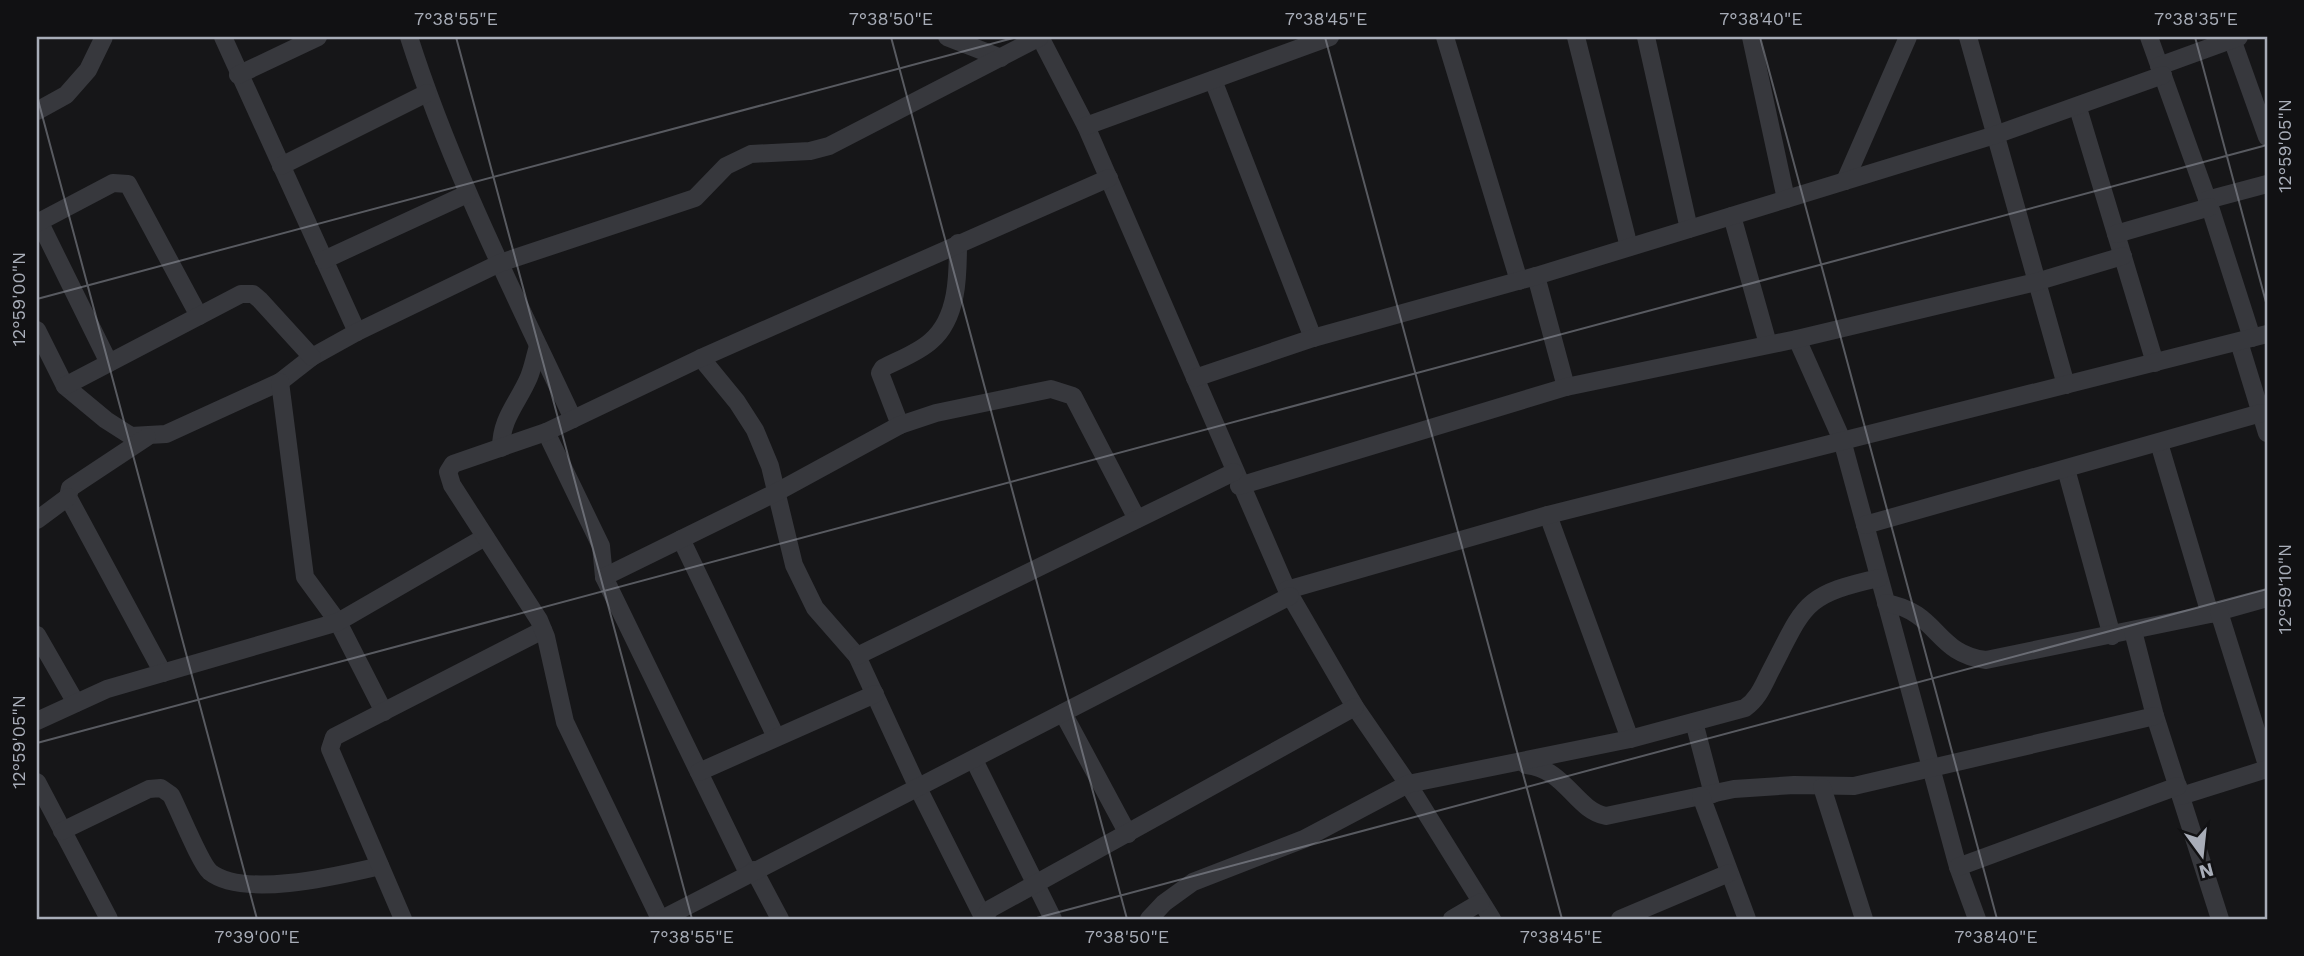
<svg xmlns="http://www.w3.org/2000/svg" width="2304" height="956" font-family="'Work Sans',sans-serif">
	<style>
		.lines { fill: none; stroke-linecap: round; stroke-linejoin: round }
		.minor { stroke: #37383d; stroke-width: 18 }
		.ticks { fill: none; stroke: #a8adb8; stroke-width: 2; stroke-opacity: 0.45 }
		.neatline { fill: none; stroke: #a8adb8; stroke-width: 2.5 }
		.ticks-label { font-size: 18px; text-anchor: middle; fill: #a8adb8 }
	</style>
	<rect width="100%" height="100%" fill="#161618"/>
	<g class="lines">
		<!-- minor -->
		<g class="minor">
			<polyline points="223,37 357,332"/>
			<path d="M409,37C451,169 514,293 573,419"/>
			<polyline points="947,37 1001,58"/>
			<polyline points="1040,37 1086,126 1287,590 1355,707 1408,784 1492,919"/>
			<polyline points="1445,37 1519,281"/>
			<polyline points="1576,37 1629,247"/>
			<polyline points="1646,37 1689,229"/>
			<polyline points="1751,37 1786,199"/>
			<polyline points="1968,37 2066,385"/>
			<polyline points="2149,37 2210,207 2252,338"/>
			<polyline points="2232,39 2267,137"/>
			<polyline points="2159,66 2239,37"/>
			<polyline points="238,75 318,37"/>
			<polyline points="1213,80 1313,338"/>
			<polyline points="2078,108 2155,363"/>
			<polyline points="37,111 66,95 88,70 104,37"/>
			<polyline points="1086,126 1330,37"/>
			<polyline points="281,166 427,93"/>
			<polyline points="1845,181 1908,37"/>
			<polyline points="2207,200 2267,184"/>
			<polyline points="1732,216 1768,344"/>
			<polyline points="39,221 109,363"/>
			<polyline points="37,223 113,183 128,184 199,316"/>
			<polyline points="2116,234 2210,207"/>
			<polyline points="324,260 467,194"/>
			<polyline points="1536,276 1566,387"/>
			<polyline points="37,330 65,386 106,420 131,436 166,434 280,382 312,357 357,332 500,263 695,198 726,166 751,154 810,151 829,146 1040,37"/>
			<polyline points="1797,339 1842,440 1958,867 1977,919"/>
			<polyline points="2239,342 2267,433"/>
			<polyline points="701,358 737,402 755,430 770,466 794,565 815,608 857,656 918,788 983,917"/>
			<polyline points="1195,378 1313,338 1536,276 1995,135 2163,75"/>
			<polyline points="280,382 305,577 338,622 384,712"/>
			<polyline points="65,386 241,294 253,294 260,300 312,357"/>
			<path d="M900,425L880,373L883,368C898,360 918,353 931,341C958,318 958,275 958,243"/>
			<polyline points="546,432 601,546 604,577 748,873"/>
			<polyline points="147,437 70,488 68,497 163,673"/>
			<polyline points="2159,443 2210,614"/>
			<path d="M501,448C501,418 518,403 529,377C533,367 535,356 538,346"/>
			<polyline points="2066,469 2112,636"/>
			<polyline points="1239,486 1566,387 1797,339 2036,282 2123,256"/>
			<polyline points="1548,515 1630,739"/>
			<polyline points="37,520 68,497"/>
			<polyline points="1865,525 2261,413"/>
			<polyline points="681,539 776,737"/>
			<polyline points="604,577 777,492 900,425 936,413 1051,389 1073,396 1137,519"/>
			<polyline points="1287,590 1548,515 2267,334"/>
			<path d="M1886,603C1939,612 1935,654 1986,660L2210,614L2267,598"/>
			<polyline points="2219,612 2267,765"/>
			<polyline points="2133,631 2155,716 2220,919"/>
			<polyline points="37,635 76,703"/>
			<polyline points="857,656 1234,472"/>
			<polyline points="1063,713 1128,834"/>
			<polyline points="37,721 107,689 338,622 485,537"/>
			<polyline points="1694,722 1713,794"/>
			<polyline points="974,760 1053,919"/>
			<path d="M1526,765C1566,769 1575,810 1606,816L1734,789L1794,785L1854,786L2155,716"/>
			<polyline points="699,772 875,694"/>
			<polyline points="37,782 109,919"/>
			<polyline points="1822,787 1864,919"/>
			<polyline points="1701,796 1747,919"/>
			<polyline points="2181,796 2267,769"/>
			<path d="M62,831L149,789L161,788L171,795C179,810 200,863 210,872C244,899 341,875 380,866"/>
			<polyline points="1958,867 2178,786"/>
			<polyline points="754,870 780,919"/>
			<polyline points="403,919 330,749 334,737 543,630"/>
			<polyline points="660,919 565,722 546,637 539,620 452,485 448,472 453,464 546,432 701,358 1109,178"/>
			<polyline points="662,919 1290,596"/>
			<polyline points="983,919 990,909 1355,707"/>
			<path d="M1149,919L1164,903L1193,882L1304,839L1408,784L1630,739L1745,708C1758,699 1763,686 1770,672C1805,605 1802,595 1879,578"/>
			<polyline points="1452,919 1481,902"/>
			<polyline points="1620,919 1729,873"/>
		</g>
	</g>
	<!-- ticks -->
	<path class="ticks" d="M456,37L692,919M891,37L1127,919M1325,37L1562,919M1760,37L1997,919M2195,37L2267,306M37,96L257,919M37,299L1017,37M37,743L2267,145M1033,919L2267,589"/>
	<!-- border -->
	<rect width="2304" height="956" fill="none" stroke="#111113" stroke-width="77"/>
	<!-- north arrow -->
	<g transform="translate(2202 855) rotate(165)" stroke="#111113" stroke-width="5" paint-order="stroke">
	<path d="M0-5L12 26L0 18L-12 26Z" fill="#a8adb8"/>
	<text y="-10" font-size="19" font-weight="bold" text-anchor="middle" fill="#a8adb8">N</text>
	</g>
	<rect x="38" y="38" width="2228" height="880" class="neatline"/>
	<g class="ticks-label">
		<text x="456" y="25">7°38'55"E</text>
		<text x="891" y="25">7°38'50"E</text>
		<text x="1326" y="25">7°38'45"E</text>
		<text x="1761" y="25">7°38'40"E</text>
		<text x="2196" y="25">7°38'35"E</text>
		<text transform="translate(2285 146) rotate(-90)" y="6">12°59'05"N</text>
		<text transform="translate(19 299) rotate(-90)" y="6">12°59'00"N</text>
		<text transform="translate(2285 589) rotate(-90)" y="6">12°59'10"N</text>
		<text transform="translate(19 742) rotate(-90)" y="6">12°59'05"N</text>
		<text x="257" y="943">7°39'00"E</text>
		<text x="692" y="943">7°38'55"E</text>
		<text x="1127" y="943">7°38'50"E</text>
		<text x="1561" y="943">7°38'45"E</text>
		<text x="1996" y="943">7°38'40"E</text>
	</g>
</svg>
